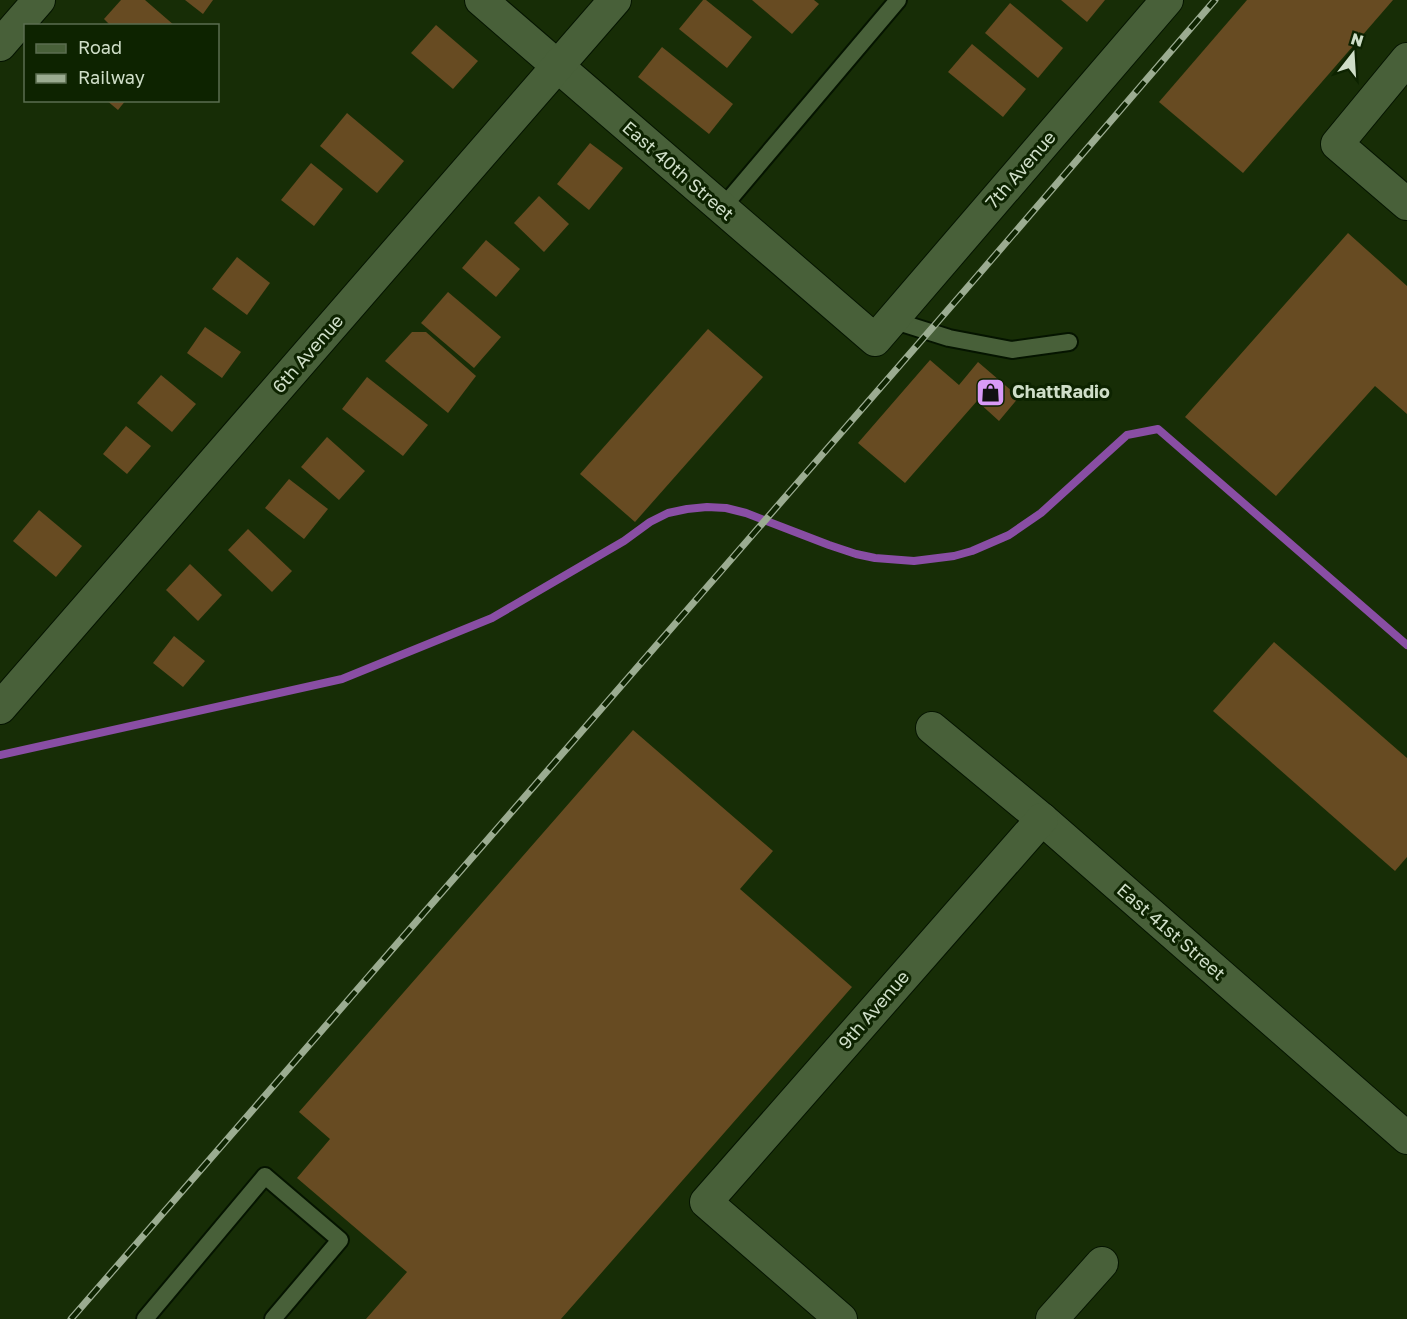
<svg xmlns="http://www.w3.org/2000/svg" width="1407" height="1319" font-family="'Golos Text',sans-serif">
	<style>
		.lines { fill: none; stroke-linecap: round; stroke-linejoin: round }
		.stream { stroke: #894ea4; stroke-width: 8 }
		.building { fill: #674b22 }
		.service-casing { stroke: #051400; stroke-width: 20 }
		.minor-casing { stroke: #051400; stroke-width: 34 }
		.service { stroke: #486039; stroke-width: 16 }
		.minor { stroke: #486039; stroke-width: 32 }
		.rail-casing { stroke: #9bac91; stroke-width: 7 }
		.rail { stroke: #0d2300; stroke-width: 4.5; stroke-dasharray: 14; stroke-linecap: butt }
		.labels { text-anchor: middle; stroke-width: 6; stroke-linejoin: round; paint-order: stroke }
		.street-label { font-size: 18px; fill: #cfdec8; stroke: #0d2300 }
		.poi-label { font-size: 18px; font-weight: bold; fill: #cfdec8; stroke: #0d2300; text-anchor: start }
	</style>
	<rect width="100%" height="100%" fill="#172d06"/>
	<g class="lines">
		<!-- stream -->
		<polyline class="stream" points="0,755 342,679 492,618 624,541 650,522 668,513 687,509 707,507 726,508 746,513 829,545 856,554 875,558 914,561 954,556 972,551 1009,535 1041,513 1127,435 1158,429 1407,645"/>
	</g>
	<!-- building -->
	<g class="building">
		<polygon points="121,0 145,0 175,26 111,26 104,19"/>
		<polygon points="185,0 213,0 203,14"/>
		<polygon points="703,0 706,0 752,37 727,68 679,29"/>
		<polygon points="752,0 814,0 819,4 792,34"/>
		<polygon points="1061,0 1105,0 1087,22"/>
		<polygon points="1247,0 1393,0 1243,173 1159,102"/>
		<polygon points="1010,3 1063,48 1038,78 985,33"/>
		<polygon points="436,25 478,61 453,89 411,53"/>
		<polygon points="972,44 1026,89 1003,117 948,72"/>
		<polygon points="662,47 733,104 709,134 638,77"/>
		<polygon points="106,100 126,100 118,110"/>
		<polygon points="347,113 404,161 377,193 320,146"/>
		<polygon points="590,143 623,168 589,210 557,184"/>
		<polygon points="311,163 343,189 314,226 281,200"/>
		<polygon points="539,196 569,224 544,252 514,223"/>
		<polygon points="1348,233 1407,286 1407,414 1375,386 1276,496 1185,417"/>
		<polygon points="486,240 520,269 496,297 462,268"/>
		<polygon points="237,257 270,283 247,315 212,289"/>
		<polygon points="448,292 501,337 474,368 421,323"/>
		<polygon points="205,327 241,352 222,378 187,353"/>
		<polygon points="708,329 763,377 635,522 580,474"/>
		<polygon points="412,332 426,332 476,376 448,413 385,361"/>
		<polygon points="930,360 959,385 978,362 1019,397 999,421 977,401 905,483 858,443"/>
		<polygon points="161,375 196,404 172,432 137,403"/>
		<polygon points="367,377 428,425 403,456 342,409"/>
		<polygon points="126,426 151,446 127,474 103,454"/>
		<polygon points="327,437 365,471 339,500 301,467"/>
		<polygon points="289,479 328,509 304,539 265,508"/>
		<polygon points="39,510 82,546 56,577 13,541"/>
		<polygon points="248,529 292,571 272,592 228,550"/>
		<polygon points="190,564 222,595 198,621 166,590"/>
		<polygon points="174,636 205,661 183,687 153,663"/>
		<polygon points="1274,642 1407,758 1407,857 1395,871 1213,711"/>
		<polygon points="633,730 773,851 740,889 852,987 561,1319 366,1319 407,1272 297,1178 330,1139 299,1112"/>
	</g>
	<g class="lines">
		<defs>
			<g id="service">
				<polyline points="722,208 898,0"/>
				<polyline points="892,320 949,338 1012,350 1069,342"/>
				<polyline points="145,1319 265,1176 340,1240 273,1319"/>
			</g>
			<g id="minor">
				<polyline points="481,0 875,340 1167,0"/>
				<polyline points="0,45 39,0"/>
				<polyline points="1407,59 1337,144 1407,204"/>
				<polyline points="0,708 615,0"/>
				<polyline points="932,728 1042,819 1407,1138"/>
				<polyline points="841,1319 706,1202 1042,819"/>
				<polyline points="1052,1319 1102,1263"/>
			</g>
		</defs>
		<!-- service casing -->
		<use href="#service" class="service-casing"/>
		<!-- minor casing -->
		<use href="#minor" class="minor-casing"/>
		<!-- service -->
		<use href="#service" class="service"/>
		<!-- minor -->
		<use href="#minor" class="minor"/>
		<defs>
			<polyline id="rail" points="71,1319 973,281 1215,0"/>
		</defs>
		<!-- rail casing -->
		<use href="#rail" class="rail-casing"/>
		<!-- rail -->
		<use href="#rail" class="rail"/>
	</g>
	<!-- icons -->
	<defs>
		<symbol id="shop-square" viewBox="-11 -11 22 22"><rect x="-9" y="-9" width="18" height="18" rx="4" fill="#d99af7" stroke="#0d2300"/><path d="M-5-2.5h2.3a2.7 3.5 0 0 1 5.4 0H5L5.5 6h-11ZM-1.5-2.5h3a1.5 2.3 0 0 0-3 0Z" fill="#111"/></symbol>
	</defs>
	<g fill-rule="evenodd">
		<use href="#shop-square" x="974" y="376" width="33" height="33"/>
	</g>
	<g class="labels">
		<!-- street labels -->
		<g class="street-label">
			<text transform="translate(1021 170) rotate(-49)" y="6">7th Avenue</text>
			<text transform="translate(678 171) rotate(41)" y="6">East 40th Street</text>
			<text transform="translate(308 354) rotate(-49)" y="6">6th Avenue</text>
			<text transform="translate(1171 932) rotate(41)" y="6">East 41st Street</text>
			<text transform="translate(874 1010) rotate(-49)" y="6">9th Avenue</text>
		</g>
		<!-- poi labels -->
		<g class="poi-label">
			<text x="1012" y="398">ChattRadio</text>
		</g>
	</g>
	<!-- legend -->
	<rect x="24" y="24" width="195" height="78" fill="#0d2300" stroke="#5b6e50" stroke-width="1.5"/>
	<rect x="36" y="44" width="30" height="9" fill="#486039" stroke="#5b6e50" stroke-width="1.5"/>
	<text x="78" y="54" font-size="18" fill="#cfdec8">Road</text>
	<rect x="36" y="74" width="30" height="9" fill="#9bac91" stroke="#5b6e50" stroke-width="1.5"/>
	<text x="78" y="84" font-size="18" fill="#cfdec8">Railway</text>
	<!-- north arrow -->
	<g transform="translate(1353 54) rotate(17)" stroke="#0d2300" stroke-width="4.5" paint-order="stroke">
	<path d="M0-4.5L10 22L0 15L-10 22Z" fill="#cfdec8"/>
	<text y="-9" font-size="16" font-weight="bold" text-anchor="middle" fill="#cfdec8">N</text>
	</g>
</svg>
